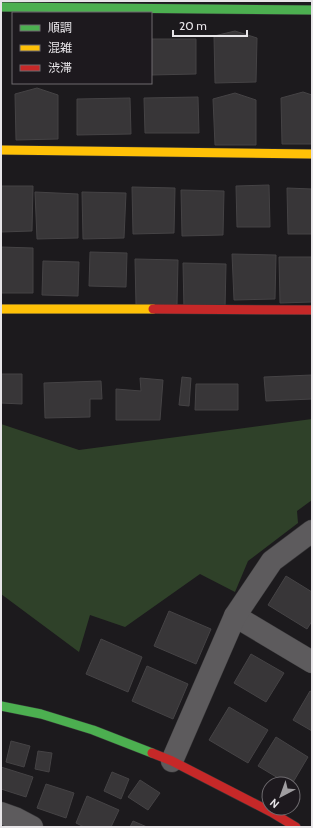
<svg xmlns="http://www.w3.org/2000/svg" width="313" height="828" font-family="Cabin,'Noto Sans JP',sans-serif">
	<style>
		.green { fill: #2f4129 }
		.building { fill: #383638; stroke: #454345 }
		.lines { fill: none; stroke-linecap: round; stroke-linejoin: round }
		.street-casing { stroke: #373638; stroke-width: 23 }
		.fast-casing { stroke: #373638; stroke-width: 10 }
		.slow-casing { stroke: #373638; stroke-width: 10 }
		.jam-casing { stroke: #373638; stroke-width: 10 }
		.street { stroke: #5d5b5d; stroke-width: 22 }
		.fast { stroke: #4caf50; stroke-width: 9 }
		.slow { stroke: #ffc107; stroke-width: 9 }
		.jam { stroke: #c62828; stroke-width: 9 }
	</style>
	<rect width="100%" height="100%" fill="#1c1a1d"/>
	<!-- green -->
	<polygon class="green" points="312,419 312,500 297,511 298,523 248,561 235,592 200,574 125,627 90,615 79,652 1,594 1,424 79,450"/>
	<!-- building -->
	<g class="building">
		<polygon points="235,31 257,38 256,82 215,83 214,36"/>
		<polygon points="151,39 196,39 196,74 151,75"/>
		<polygon points="37,88 58,95 58,139 16,140 15,94"/>
		<polygon points="303,92 312,95 312,144 282,144 281,98"/>
		<polygon points="235,93 256,100 256,145 215,145 213,99"/>
		<polygon points="198,97 199,133 145,133 144,98"/>
		<polygon points="130,98 131,134 77,135 77,99"/>
		<polygon points="269,185 270,227 237,227 236,186"/>
		<polygon points="1,186 33,186 32,231 1,232"/>
		<polygon points="132,187 175,188 174,233 133,234"/>
		<polygon points="287,188 312,189 312,234 288,234"/>
		<polygon points="181,190 224,191 223,235 182,236"/>
		<polygon points="35,192 78,194 78,238 37,239"/>
		<polygon points="82,192 126,193 124,238 83,239"/>
		<polygon points="1,247 33,248 33,293 1,293"/>
		<polygon points="90,252 127,253 126,287 89,286"/>
		<polygon points="232,254 276,255 275,299 234,300"/>
		<polygon points="279,257 312,257 312,302 280,303"/>
		<polygon points="135,259 178,260 177,305 136,305"/>
		<polygon points="43,261 79,262 78,296 42,295"/>
		<polygon points="183,263 226,264 225,309 184,310"/>
		<polygon points="1,374 22,374 22,404 1,403"/>
		<polygon points="312,375 312,399 266,401 264,377"/>
		<polygon points="182,377 191,378 189,406 179,405"/>
		<polygon points="140,378 163,380 160,420 116,420 116,389 141,391"/>
		<polygon points="101,381 102,399 90,399 90,417 45,418 44,383"/>
		<polygon points="196,384 238,384 238,410 195,410"/>
		<polygon points="286,576 312,592 312,621 307,629 268,605"/>
		<polygon points="169,611 211,629 196,664 154,646"/>
		<polygon points="101,639 142,657 128,692 86,674"/>
		<polygon points="251,654 284,673 266,702 234,683"/>
		<polygon points="147,666 188,684 173,719 132,701"/>
		<polygon points="310,691 312,692 312,731 293,720"/>
		<polygon points="229,707 268,730 248,763 209,740"/>
		<polygon points="276,737 308,757 292,784 288,784 258,766"/>
		<polygon points="11,741 30,746 24,767 6,762"/>
		<polygon points="38,751 52,753 49,772 35,769"/>
		<polygon points="1,767 33,777 26,797 1,789"/>
		<polygon points="112,772 129,779 121,799 104,791"/>
		<polygon points="140,780 160,793 148,810 128,797"/>
		<polygon points="46,784 74,793 66,818 37,808"/>
		<polygon points="87,796 119,810 111,827 84,827 76,823"/>
		<polygon points="133,821 147,827 130,827"/>
	</g>
	<g class="lines">
		<defs>
			<g id="street">
				<polyline points="235,616 312,662"/>
				<polyline points="172,761 235,616 272,561 312,531"/>
				<polyline points="1,813 15,818 32,827"/>
			</g>
			<g id="fast">
				<polyline points="1,7 312,10"/>
				<polyline points="1,706 41,714 93,730 152,753"/>
			</g>
			<g id="slow">
				<polyline points="1,150 312,154"/>
				<polyline points="1,309 153,309"/>
			</g>
			<g id="jam">
				<polyline points="153,309 312,310"/>
				<polyline points="152,753 172,761 271,812 296,827"/>
			</g>
		</defs>
		<!-- street casing -->
		<use href="#street" class="street-casing"/>
		<!-- fast casing -->
		<use href="#fast" class="fast-casing"/>
		<!-- slow casing -->
		<use href="#slow" class="slow-casing"/>
		<!-- jam casing -->
		<use href="#jam" class="jam-casing"/>
		<!-- street -->
		<use href="#street" class="street"/>
		<!-- fast -->
		<use href="#fast" class="fast"/>
		<!-- slow -->
		<use href="#slow" class="slow"/>
		<!-- jam -->
		<use href="#jam" class="jam"/>
	</g>
	<!-- border -->
	<rect width="313" height="828" fill="none" stroke="#e7e5e8" stroke-width="4"/>
	<!-- legend -->
	<rect x="12" y="12" width="140" height="72" fill="#1d191e" stroke="#6e6b6f"/>
	<rect x="20" y="25" width="20" height="6" fill="#4caf50" stroke="#6e6b6f"/>
	<text x="48" y="32" font-size="12" fill="#e7e5e8">順調</text>
	<rect x="20" y="45" width="20" height="6" fill="#ffc107" stroke="#6e6b6f"/>
	<text x="48" y="52" font-size="12" fill="#e7e5e8">混雑</text>
	<rect x="20" y="65" width="20" height="6" fill="#c62828" stroke="#6e6b6f"/>
	<text x="48" y="72" font-size="12" fill="#e7e5e8">渋滞</text>
	<!-- north arrow -->
	<g transform="translate(281 796) rotate(221)"><circle r="19" fill="#1d191e" stroke="#6e6b6f"/>
	<path d="M0-3L7 15L0 10L-7 15Z" fill="#a09ea1"/>
	<text y="-6" font-size="11" font-weight="bold" text-anchor="middle" fill="#e7e5e8">N</text>
	</g>
	<!-- scale -->
	<path d="M173 30v6h74v-6" fill="none" stroke="#e7e5e8" stroke-width="2"/>
	<text x="179" y="30" font-size="12" fill="#e7e5e8" stroke="#1d191e" stroke-width="3" paint-order="stroke">20 m</text>
</svg>
